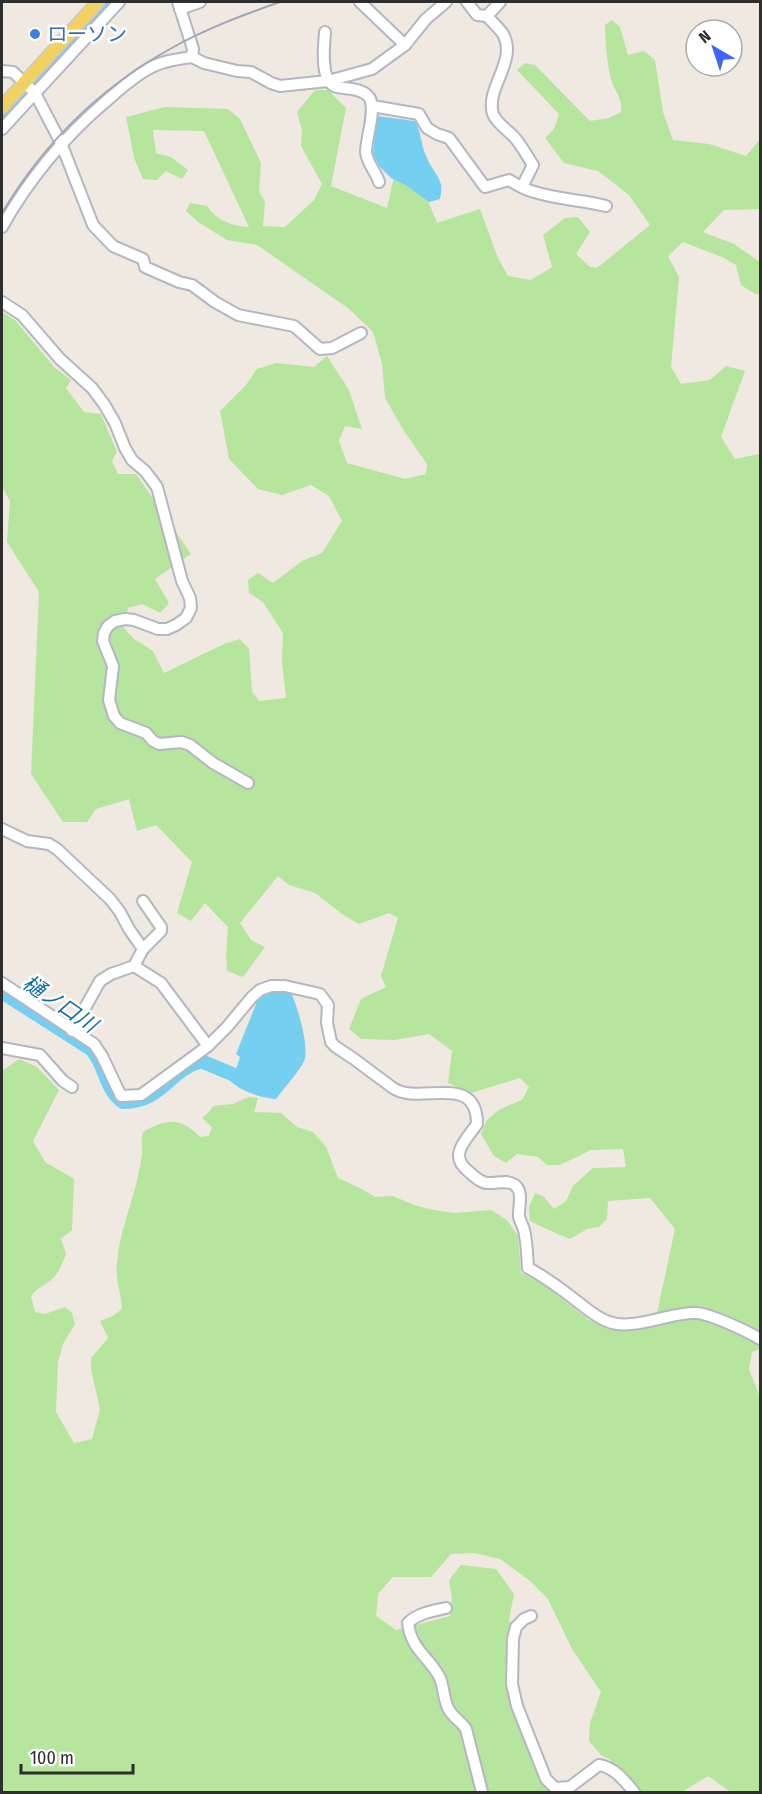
<svg xmlns="http://www.w3.org/2000/svg" width="762" height="1794" font-family="'Fira Sans Condensed','Noto Sans JP',sans-serif">
	<style>
		.green { fill: #b6e59e }
		.water { fill: #75cff0 }
		.lines { fill: none; stroke-linecap: round; stroke-linejoin: round }
		.river { stroke: #75cff0; stroke-width: 14 }
		.minor-casing { stroke: #b4b7c1; stroke-width: 14 }
		.major-casing { stroke: #c9c9c9; stroke-width: 15 }
		.minor { stroke: #fff; stroke-width: 10 }
		.major { stroke: #f2d163; stroke-width: 12 }
		.rail { stroke: #a3a6b8; stroke-width: 2 }
		.shop-dot { fill: #3f7fe0; stroke: #fff; stroke-width: 2 }
		.labels { text-anchor: middle; stroke-width: 5; stroke-linejoin: round; paint-order: stroke }
		.shop-label { font-size: 20px; fill: #366cbe; stroke: #fff; text-anchor: start }
		.water-label { font-size: 21px; font-style: italic; fill: #0d6fa3; stroke: #fff }
	</style>
	<rect width="100%" height="100%" fill="#efe9e1"/>
	<!-- green -->
	<path class="green" d="M612,20L620,27L628,55L644,51L655,60L663,112L673,140L709,144L746,156L760,139V209L724,210L703,232L734,244L760,262V294H755L741,285L736,265L722,257L683,242L668,256L679,277L671,367L681,384L710,380L726,366L745,371L721,437L735,459L759,454L760,455V1349L752,1352L749,1369L760,1397V1792H731L708,1776L682,1792H641L627,1775L609,1759L601,1755L589,1741L590,1723L601,1692L572,1649L548,1599L530,1581L500,1559L474,1553L451,1554L431,1577H393L378,1594L376,1616L396,1630L450,1616L452,1598L449,1580L461,1565L496,1569L514,1594L509,1619L511,1627L507,1636L505,1684L541,1780L554,1792H2V1071L19,1059L37,1067L59,1090L33,1141L45,1162L74,1179L72,1230L61,1239L66,1254C62,1264 59,1273 51,1280C43,1287 39,1286 31,1296L35,1312L45,1314L65,1307L72,1313L75,1324L63,1344L58,1362L56,1412L74,1443L92,1439L100,1409L91,1370V1358L108,1338L100,1321L113,1316L122,1309C121,1293 115,1279 117,1263C119,1235 130,1209 137,1181C138,1174 143,1157 142,1149C142,1142 141,1140 143,1132C165,1119 181,1117 200,1137L209,1136L212,1127L202,1118L210,1111L213,1106L233,1104L249,1097L258,1098L254,1112L281,1113L297,1127L313,1132L326,1147L338,1178L362,1189L375,1197L393,1196L414,1205L434,1210L454,1213L491,1210L507,1220L518,1236L521,1273L539,1281L589,1320L607,1329L624,1331L654,1327L675,1229L650,1198L608,1201L607,1219L599,1227L587,1229L570,1239L553,1232L530,1221L529,1207L535,1193L544,1197L554,1209L566,1201L573,1186L593,1168L626,1167L623,1149L591,1150L560,1165H547L538,1157L517,1154L506,1163L494,1156L481,1134L487,1120L500,1109L522,1100L529,1087L520,1078L471,1093L448,1083L452,1051L429,1034L395,1040L361,1039L349,1029L361,999L386,987L381,976L398,918L389,913L359,924L345,916L315,893L289,885L278,876L240,923L251,940L265,947L243,977L227,971L226,957L228,927L205,903L191,921L177,913L192,862L156,825L137,831L129,799L96,809L87,822H63L31,774L39,592L7,542L10,501L2,487V312L15,320L55,368L71,380L66,388L84,412L101,414L117,452L112,461L118,474H136L191,554L155,579L169,603L160,613L142,604L128,608L124,628L134,639L153,651L164,673L224,644L240,639L249,649L252,691L259,701L286,698L282,661L283,633L263,602L249,593L248,580L258,573L273,583L302,561L322,553L342,521L329,496L311,485L282,495L258,489L229,459L220,411L246,385L257,369L276,363L314,367L327,356L349,390L362,429L345,426L339,441L347,463L405,479L426,474L427,464L404,431L385,398L382,364L373,332L348,308L257,245L227,240L198,222L186,211L190,203L207,206C217,221 232,226 249,227L204,131L153,130L156,153L171,157L188,170L182,179L166,171L157,180L143,179L134,158L126,117L165,107L228,109L240,119L261,163L259,191L265,202L263,226L285,227L314,200L322,184L301,146L302,130L297,112L315,90H328L346,108L331,186L387,208L394,177L426,196L437,223L480,209L498,258L508,276L531,280L552,267L543,235L565,218L578,217L590,232L576,254L590,267L597,268L650,225L629,195L598,171L564,163L545,138L554,129L559,114L517,70L525,63L535,65L590,121L609,118L621,112C622,96 615,93 611,79C607,64 605,41 605,25Z"/>
	<!-- water -->
	<g class="water">
		<polygon points="105,2 115,2 2,126 2,114"/>
		<path d="M377,116L415,121C421,130 421,147 427,158C431,168 438,174 441,184C442,189 441,194 440,199L429,202L407,186L391,178L379,166L373,153Z"/>
		<path d="M275,989L291,992C297,1006 310,1047 304,1061C298,1073 284,1088 276,1099C260,1098 236,1090 227,1077L231,1070L235,1072L240,1057L236,1054L258,999L263,992Z"/>
	</g>
	<g class="lines">
		<!-- river -->
		<path class="river" d="M2,990L8,996L91,1049C106,1065 104,1088 123,1102C162,1102 168,1071 201,1061L232,1074"/>
		<defs>
			<g id="minor">
				<polyline points="178,2 193,49 192,57"/>
				<polyline points="360,2 405,45"/>
				<polyline points="467,2 477,15 487,16"/>
				<path d="M500,2L487,16C492,22 499,28 503,34C518,61 485,88 493,114C497,124 508,130 515,138C522,146 527,156 533,165L522,187"/>
				<polyline points="180,9 200,2"/>
				<path d="M325,32C324,46 320,78 334,86C339,88 347,88 352,89C358,90 365,92 369,97C377,109 366,138 366,152C367,163 376,172 379,182"/>
				<polyline points="2,71 13,72 35,93 61,143 93,225 113,246 143,259 145,267 179,282 192,285 215,302 238,315 294,326 320,349 332,348 361,333"/>
				<path d="M372,106L419,114L427,128L437,134L449,138L485,187L509,180C516,184 524,189 531,191C555,199 581,200 606,206"/>
				<polyline points="2,129 119,2"/>
				<path d="M2,227C29,179 62,139 104,103C118,91 132,78 148,69C161,61 178,59 192,57L204,63L237,71L251,72L271,83L280,86L328,81L372,69L405,45L426,19L446,2"/>
				<polyline points="2,302 22,315 60,359 92,388 104,404 115,423 125,448 132,460 145,471 157,487 182,581 190,598 191,608 186,618 176,625 167,629 158,629 134,620 125,619 115,621 108,626 104,633 103,641 113,666 109,700 114,716 120,723 146,733 153,741 159,744 182,742 190,745 213,763 248,783"/>
				<polyline points="2,829 27,841 49,844 57,849 110,899 120,912 129,929 143,949 134,966 111,974 100,981 72,1031"/>
				<polyline points="143,901 161,927 161,931 143,949"/>
				<polyline points="134,966 161,983 208,1046"/>
				<path d="M2,983L94,1044L102,1056L121,1096L141,1095L208,1046L227,1027L252,997L260,990L271,986H285L320,994L328,1005L327,1023L331,1042L336,1047L354,1059L393,1088C419,1106 477,1071 477,1124C466,1140 448,1155 468,1171C474,1176 479,1182 487,1183C496,1184 507,1179 515,1185C524,1193 518,1207 519,1217C520,1221 523,1226 524,1230C527,1242 527,1255 528,1268C546,1277 561,1289 578,1302C587,1309 597,1318 609,1322C633,1331 670,1312 696,1313C711,1314 747,1331 760,1339"/>
				<polyline points="2,1048 40,1055 63,1081 72,1087"/>
				<path d="M446,1608C433,1611 418,1613 408,1623C411,1649 428,1656 439,1676C444,1685 443,1698 448,1708C452,1717 461,1721 466,1729L482,1792"/>
				<path d="M531,1616L524,1619L516,1627L513,1639L512,1684L517,1706L546,1779L555,1788L570,1787L599,1765C614,1767 625,1781 634,1792"/>
			</g>
			<polyline id="major" points="2,107 98,2"/>
		</defs>
		<!-- minor casing -->
		<use href="#minor" class="minor-casing"/>
		<!-- major casing -->
		<use href="#major" class="major-casing"/>
		<!-- minor -->
		<use href="#minor" class="minor"/>
		<!-- major -->
		<use href="#major" class="major"/>
		<!-- rail -->
		<path class="rail" d="M2,213C43,144 100,88 170,49C205,29 243,15 280,2"/>
	</g>
	<!-- markers -->
	<circle class="shop-dot" cx="35" cy="34" r="6"/>
	<g class="labels">
		<!-- shop labels -->
		<g class="shop-label">
			<text x="47" y="41">ローソン</text>
		</g>
		<!-- water labels -->
		<g class="water-label">
			<text transform="translate(60 1004) rotate(34)" y="7">樋ノ口川</text>
		</g>
	</g>
	<!-- border -->
	<rect width="762" height="1794" fill="none" stroke="#2e2e2e" stroke-width="6"/>
	<!-- north arrow -->
	<g transform="translate(714 48) rotate(321)"><circle r="28" fill="#ffffff" stroke="#ababab" stroke-width="1.5"/>
	<path d="M0-4.5L10 22L0 15L-10 22Z" fill="#4264fb"/>
	<text y="-9" font-size="16" font-weight="bold" text-anchor="middle" fill="#2e2e2e">N</text>
	</g>
	<!-- scale -->
	<path d="M21 1764v9h112v-9" fill="none" stroke="#2e2e2e" stroke-width="3"/>
	<text x="30" y="1764" font-size="18" fill="#2e2e2e" stroke="#ffffff" stroke-width="4.5" paint-order="stroke">100 m</text>
</svg>
